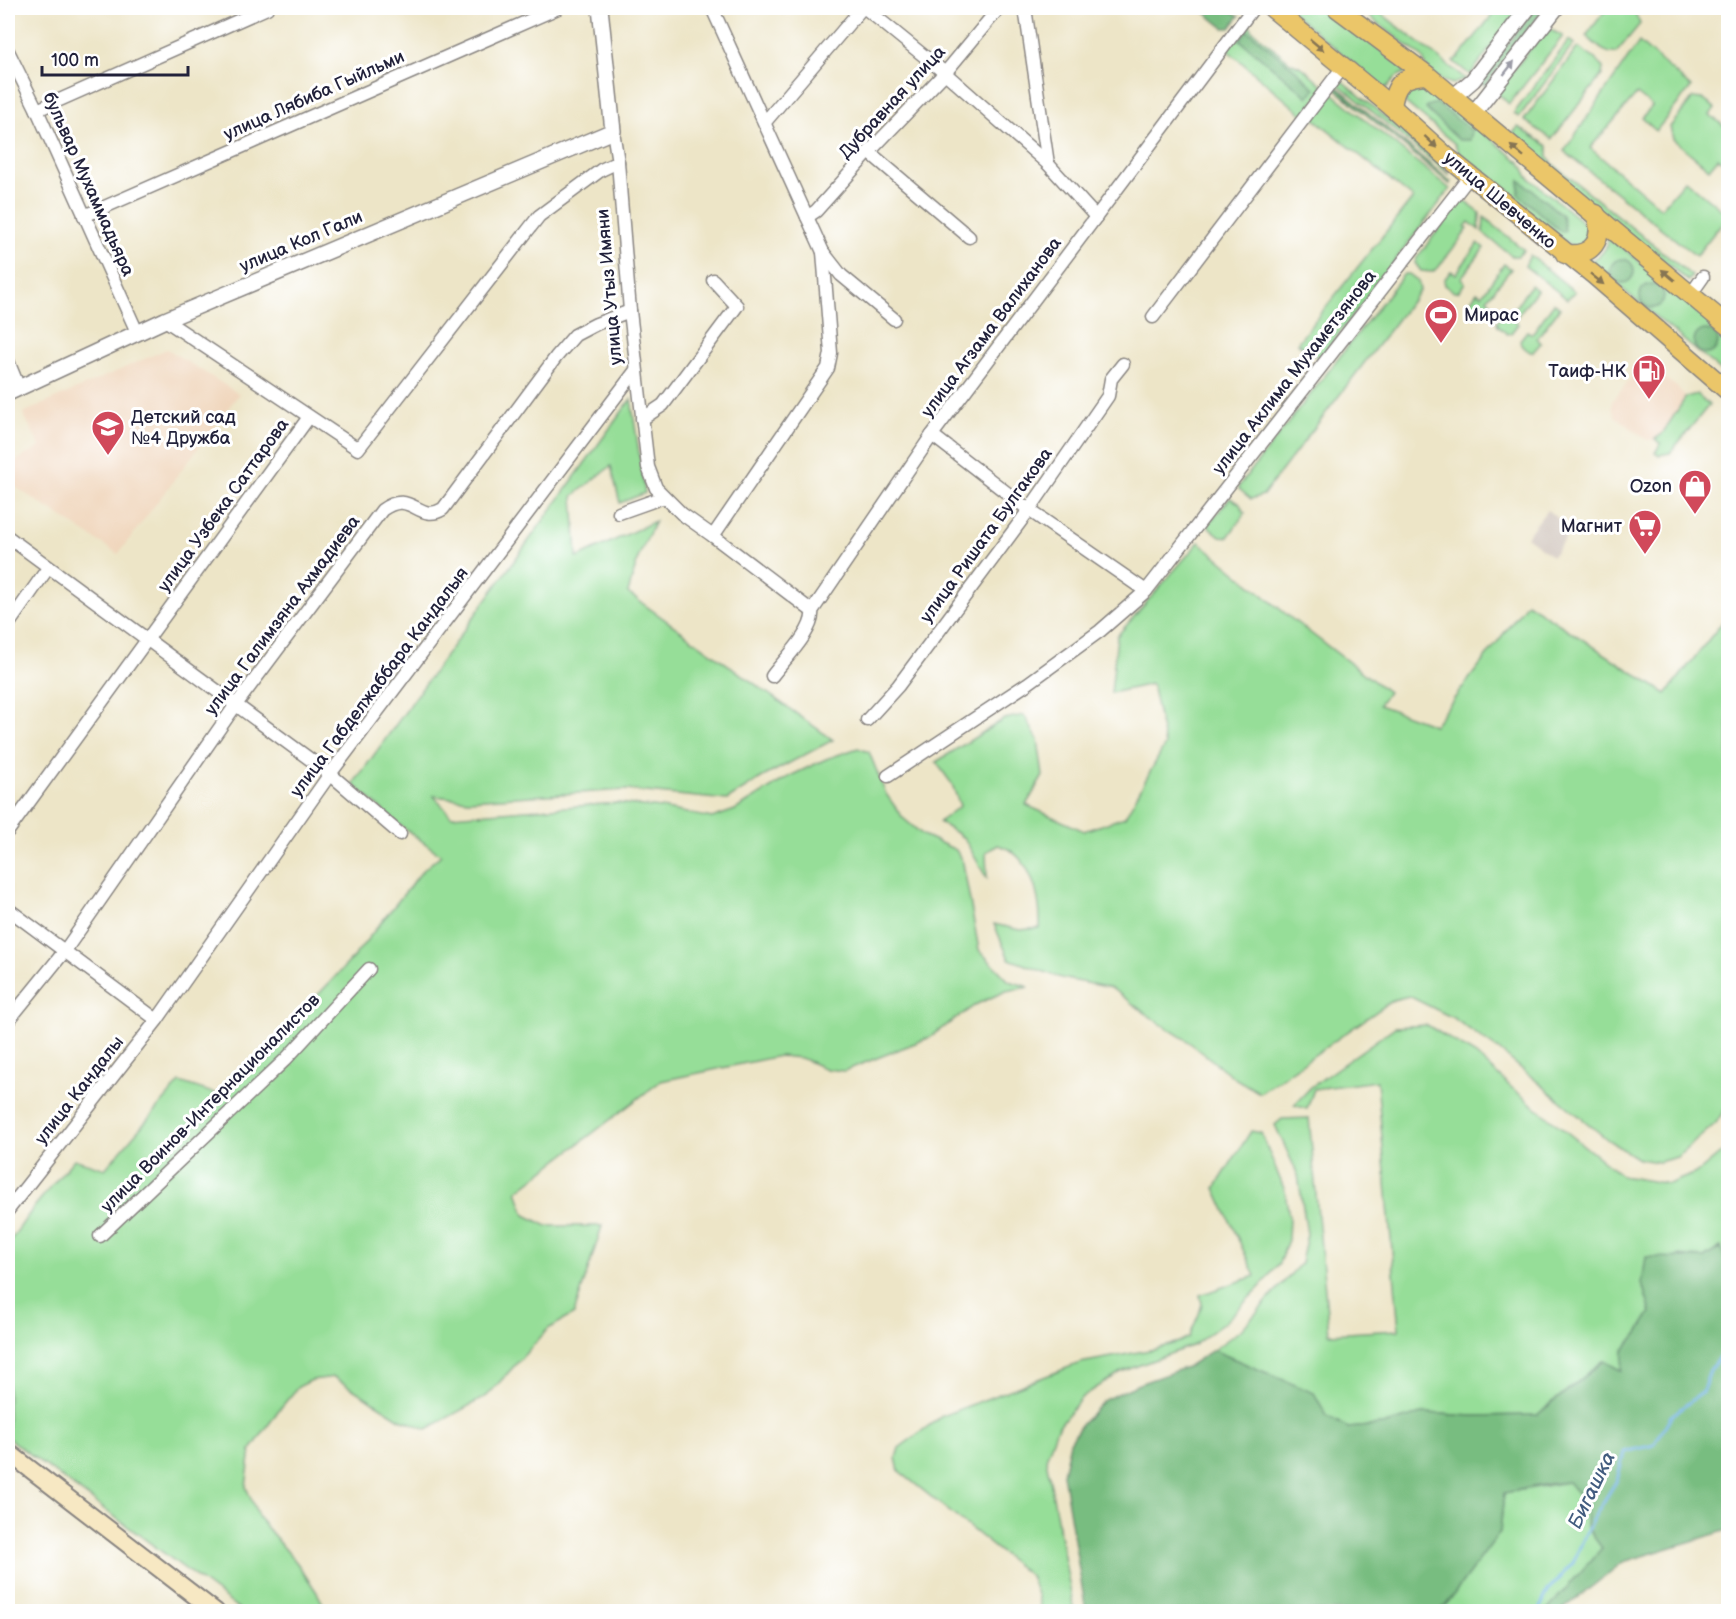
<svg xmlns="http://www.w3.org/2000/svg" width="1736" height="1619" font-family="'Balsamiq Sans',sans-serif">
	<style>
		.built { fill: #f0d6bc }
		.industrial { fill: #cec2b9 }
		.green { fill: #96de98; stroke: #5c806a; stroke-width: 1.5 }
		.forest { fill: #78bd80; stroke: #4d705e; stroke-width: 1.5 }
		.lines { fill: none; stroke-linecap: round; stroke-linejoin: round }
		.stream { stroke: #71b3e6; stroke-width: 3 }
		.minor-casing { stroke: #888481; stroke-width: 15 }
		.tertiary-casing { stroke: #888481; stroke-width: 18 }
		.secondary-casing { stroke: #888481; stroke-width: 20 }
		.primary-casing { stroke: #888481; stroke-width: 21 }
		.minor { stroke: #fff; stroke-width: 12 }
		.tertiary { stroke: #fff; stroke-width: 15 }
		.secondary { stroke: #f7e8c3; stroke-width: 16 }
		.primary { stroke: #ebc669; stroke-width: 18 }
		.oneway { fill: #867452 }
		.oneway2 { fill: #9c9ca7 }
		.labels { text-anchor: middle; stroke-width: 6; stroke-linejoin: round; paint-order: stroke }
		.street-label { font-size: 18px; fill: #22223b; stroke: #fff }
		.poi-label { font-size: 18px; fill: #22223b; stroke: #fff; text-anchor: end }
		.water-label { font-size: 20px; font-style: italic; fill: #425c7f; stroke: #fff }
	</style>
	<rect width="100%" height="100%" fill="#fff"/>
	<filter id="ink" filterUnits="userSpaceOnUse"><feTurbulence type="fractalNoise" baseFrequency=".0167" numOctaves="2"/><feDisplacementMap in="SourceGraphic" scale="12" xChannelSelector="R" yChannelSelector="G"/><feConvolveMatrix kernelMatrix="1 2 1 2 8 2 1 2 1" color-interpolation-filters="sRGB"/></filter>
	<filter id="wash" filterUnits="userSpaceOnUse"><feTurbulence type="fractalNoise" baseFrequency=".008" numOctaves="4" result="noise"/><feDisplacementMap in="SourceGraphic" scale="24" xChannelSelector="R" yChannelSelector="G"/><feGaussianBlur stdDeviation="1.35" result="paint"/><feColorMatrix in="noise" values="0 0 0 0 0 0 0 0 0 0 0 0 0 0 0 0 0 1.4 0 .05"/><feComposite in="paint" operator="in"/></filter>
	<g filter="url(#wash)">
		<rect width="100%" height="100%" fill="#ede5c7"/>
		<!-- built -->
		<g class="built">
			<polygon points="167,349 239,394 118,554 8,482 8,465 40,447 23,413"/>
			<polygon points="1644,363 1678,388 1686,397 1662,434 1654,440 1647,440 1616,417 1612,409 1612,401"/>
		</g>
		<!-- industrial -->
		<polygon class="industrial" points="1547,510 1572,530 1552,556 1526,537"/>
		<!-- green -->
		<g class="green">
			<polygon points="1287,8 1328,8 1408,71 1396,77 1385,89"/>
			<polygon points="1358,8 1374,8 1466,79 1453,84 1441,80 1429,71 1422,57"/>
			<polygon points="1498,8 1521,8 1470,75 1453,61 1459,57"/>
			<path d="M1607,8H1633L1640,24L1616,53C1604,55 1595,43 1586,36Z"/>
			<polygon points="1247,20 1253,31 1290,62 1303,68 1325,87 1303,115 1226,49"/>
			<polygon points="1547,28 1563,36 1509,104 1496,92"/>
			<polygon points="1569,40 1574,44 1519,117 1514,113"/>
			<polygon points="1639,42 1691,87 1656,131 1642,118 1652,106 1637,94 1590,148 1661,208 1685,180 1728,215 1696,256 1564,151"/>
			<polygon points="1578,47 1595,59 1603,68 1602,75 1552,139 1524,120"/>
			<polygon points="1342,81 1443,165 1450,175 1337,83"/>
			<polygon points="1423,83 1521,163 1528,177 1590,228 1589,239 1581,247 1572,247 1460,156 1455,144 1405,102 1404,91 1412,84"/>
			<polygon points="1330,91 1450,189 1321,357 1316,356 1297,343 1413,198 1311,116"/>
			<polygon points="1693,98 1702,99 1715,108 1710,115 1724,126 1728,122 1728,167 1718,158 1709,169 1673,139 1670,127"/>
			<polygon points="1518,127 1548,146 1548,158 1553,164 1692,276 1688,281 1658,256 1643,248 1510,137"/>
			<polygon points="1463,200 1480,213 1479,230 1469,222 1465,227 1468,229 1438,268 1432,272 1421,271 1415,263 1416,259 1457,205"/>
			<polygon points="1484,217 1524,250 1518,256 1512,256 1483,233"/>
			<path d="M1609,236L1728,337V377L1589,261C1602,256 1607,249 1609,236Z"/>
			<polygon points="1478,243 1484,248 1461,278 1465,283 1458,292 1454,292 1445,285 1444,280 1451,271 1456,274"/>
			<polygon points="1530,255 1575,292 1567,299 1525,266"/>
			<polygon points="1504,264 1511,269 1487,299 1492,304 1484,313 1481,313 1471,306 1471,301 1477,292 1482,295"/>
			<polygon points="1404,274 1409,274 1418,281 1420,290 1263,495 1251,499 1239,489 1239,486"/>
			<polygon points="1531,285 1537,290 1514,320 1518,324 1511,333 1507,334 1498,326 1497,322 1504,313 1509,316"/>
			<polygon points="1554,303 1560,308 1537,338 1541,343 1533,352 1530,352 1521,345 1520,340 1527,331 1532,334"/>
			<polygon points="1697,394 1709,405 1670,453 1659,455 1655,453 1661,443 1655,439 1662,434 1686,397"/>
			<polygon points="631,399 645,493 620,503 611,466 573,496 577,558 655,521 638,558 628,593 833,740 761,778 727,800 626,790 469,800 434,796 451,816 617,803 661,808 712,818 735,810 790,776 826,759 858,748 869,752 886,794 903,818 923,835 956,850 963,863 979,950 1009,981 1029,987 1006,991 977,1004 928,1038 844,1071 826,1069 801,1058 779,1056 661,1081 517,1191 525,1215 547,1226 602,1226 574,1314 548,1329 487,1396 427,1429 400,1419 334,1377 312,1380 298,1387 278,1411 251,1450 246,1487 259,1518 297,1563 316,1591 327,1611 242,1611 8,1438 8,1244 34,1207 74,1159 105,1169 180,1082 222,1096 351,960 423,870 441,855 397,823 353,784"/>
			<polygon points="1230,498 1239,503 1245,513 1228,537 1220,536 1209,527 1209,523"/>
			<path d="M1199,542L1292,619L1388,692L1379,705L1434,725L1527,603L1666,694L1728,615V1104L1716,1123L1677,1157L1659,1162L1638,1159L1608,1140L1500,1051L1453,1018L1409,996L1393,1000L1260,1093L1236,1079L1185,1039L1159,1023L1111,988L1061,978L1009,959L994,924L1020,930L1040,928C1041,897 1031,854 998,845L986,852L987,879L964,838L939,822L960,806L952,784L936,762L1004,719L1024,715L1038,740L1043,776L1026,805L1084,831L1125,817L1165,745L1152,684L1111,693L1117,636Z"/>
			<polygon points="1427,1025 1476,1055 1512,1088 1622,1176 1669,1184 1698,1172 1728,1147 1728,1266 1721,1247 1704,1258 1678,1256 1642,1284 1651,1312 1638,1333 1623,1351 1622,1371 1603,1361 1537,1415 1472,1416 1425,1413 1382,1425 1348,1428 1327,1416 1314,1393 1213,1350 1242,1329 1301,1263 1307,1234 1298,1175 1275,1125 1282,1119 1309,1118 1329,1334 1399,1330 1377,1081 1314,1089 1307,1109 1294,1105 1311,1087 1395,1027"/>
			<polygon points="1251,1131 1261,1133 1285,1191 1289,1217 1288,1240 1279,1263 1260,1287 1224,1323 1194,1345 1121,1372 1082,1397 1057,1428 1046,1459 1074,1610 1041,1611 1038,1597 1030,1576 899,1471 896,1458 899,1448 942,1416 1080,1363 1155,1349 1179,1342 1189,1337 1199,1314 1202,1304 1200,1295 1255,1276 1215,1188"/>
			<polygon points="1568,1482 1587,1504 1586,1526 1602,1548 1546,1611 1437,1612 1446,1605 1500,1532 1504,1493"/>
		</g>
		<!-- forest -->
		<g class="forest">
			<polygon points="1199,8 1228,8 1239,16 1230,28 1224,28"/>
			<polygon points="1535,8 1545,8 1485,86 1479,81"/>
			<polygon points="1247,30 1298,72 1315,89 1308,97 1240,40"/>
			<polygon points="1335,85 1451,182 1450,184 1333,87"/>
			<polygon points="1436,103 1472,131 1470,140 1459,140 1426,109 1427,106"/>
			<polygon points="1520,180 1562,215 1565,231 1561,232 1518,194"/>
			<circle cx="1622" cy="271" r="12"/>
			<circle cx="1652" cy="296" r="12"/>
			<circle cx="1706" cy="342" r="12"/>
			<polygon points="1721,1247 1728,1266 1728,1530 1623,1562 1561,1611 1546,1611 1602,1548 1586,1526 1587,1504 1568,1482 1548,1484 1504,1493 1500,1532 1446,1605 1437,1611 1086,1611 1063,1474 1070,1442 1081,1425 1104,1400 1139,1384 1187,1367 1213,1350 1314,1393 1327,1416 1348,1428 1382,1425 1425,1413 1472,1416 1537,1415 1604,1361 1622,1371 1623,1351 1638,1333 1651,1312 1642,1284 1646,1257 1704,1258"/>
		</g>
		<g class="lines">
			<!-- stream -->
			<polyline class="stream" points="1538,1612 1549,1589 1573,1563 1591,1522 1617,1480 1624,1452 1654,1445 1671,1416 1702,1393 1711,1368 1728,1347"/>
		</g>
	</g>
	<g filter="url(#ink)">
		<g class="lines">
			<defs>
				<g id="minor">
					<polyline points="712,8 823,252 841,275 894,319"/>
					<polyline points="865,8 945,73 1048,164"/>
					<polyline points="1025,8 1048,164 1096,217"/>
					<polyline points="8,51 37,110 137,332"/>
					<polyline points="37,110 267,8"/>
					<polyline points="765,122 862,8"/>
					<polyline points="613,131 618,162 630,311 648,467 656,488 682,514 713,536"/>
					<polyline points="869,152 969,237"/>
					<polyline points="84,216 558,8"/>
					<polyline points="807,217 816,211 869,152 945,73 999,8"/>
					<polyline points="1691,294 1703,277"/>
					<polyline points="1153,317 1343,67"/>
					<polyline points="165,320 358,449 539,216 601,170 618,162"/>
					<polyline points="8,361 19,388"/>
					<polyline points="642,419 663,405 737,306 713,280"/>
					<polyline points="932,435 1029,510 1146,591"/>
					<polyline points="619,513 664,497"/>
					<polyline points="8,537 330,774 400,834"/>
					<polyline points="812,611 713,536 828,368 831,353 823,252"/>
					<polyline points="8,625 48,568"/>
					<path d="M772,676C784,660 815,630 812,611L932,435L1253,8"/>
					<polyline points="867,720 898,686 1029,510 1108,396 1111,379 1123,364"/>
					<polyline points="888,776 1027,684 1100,631 1146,591 1470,176"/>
					<polyline points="8,831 309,417"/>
					<polyline points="8,909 157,1020"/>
					<path d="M8,1021L64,952L235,706L382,510C412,488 418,524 443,509L556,357L575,335L596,324L630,311"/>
					<polyline points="8,1210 157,1020 330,774 636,370"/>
					<polyline points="100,1236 286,1059 369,969"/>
				</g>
				<g id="tertiary">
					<polyline points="1453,97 1473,80 1528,8"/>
					<polyline points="1473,114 1556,8"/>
					<polyline points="8,393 165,320 613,131 600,8"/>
				</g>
				<polyline id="secondary" points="8,1452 216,1612"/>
				<g id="primary">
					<polyline points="1272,8 1392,107 1447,157 1594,275 1728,391"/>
					<polyline points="1337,8 1427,75 1728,326"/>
					<path d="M1392,107C1395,83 1403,76 1427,75"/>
					<path d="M1565,254C1593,257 1604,240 1596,214"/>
				</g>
			</defs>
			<!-- minor casing -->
			<use href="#minor" class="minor-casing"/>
			<!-- tertiary casing -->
			<use href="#tertiary" class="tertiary-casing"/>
			<!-- secondary casing -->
			<use href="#secondary" class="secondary-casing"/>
			<!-- primary casing -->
			<use href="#primary" class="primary-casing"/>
			<!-- minor -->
			<use href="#minor" class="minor"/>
			<!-- tertiary -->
			<use href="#tertiary" class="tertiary"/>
			<!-- secondary -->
			<use href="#secondary" class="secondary"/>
			<!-- primary -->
			<use href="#primary" class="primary"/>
		</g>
		<!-- one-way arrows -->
		<defs><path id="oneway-solid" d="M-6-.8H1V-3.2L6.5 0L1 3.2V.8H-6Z" transform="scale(1.5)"/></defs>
		<g class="oneway">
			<use href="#oneway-solid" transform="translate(1317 45) rotate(40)"/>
			<use href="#oneway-solid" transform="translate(1431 142) rotate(43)"/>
			<use href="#oneway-solid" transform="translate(1517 151) rotate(-141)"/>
			<use href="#oneway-solid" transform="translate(1668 275) rotate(-140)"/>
			<use href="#oneway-solid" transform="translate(1597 279) rotate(39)"/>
		</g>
		<use class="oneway2" href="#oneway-solid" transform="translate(1509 68) rotate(-52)"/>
	</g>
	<!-- icons -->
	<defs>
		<symbol id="stadium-pin" viewBox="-11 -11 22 30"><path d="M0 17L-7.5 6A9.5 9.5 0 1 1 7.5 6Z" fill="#d1495b" stroke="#fff"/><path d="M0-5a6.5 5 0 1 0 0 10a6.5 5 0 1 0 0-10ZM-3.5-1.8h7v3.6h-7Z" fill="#fff"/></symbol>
		<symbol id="fuel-pin" viewBox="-11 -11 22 30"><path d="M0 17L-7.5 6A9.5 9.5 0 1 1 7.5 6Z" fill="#d1495b" stroke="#fff"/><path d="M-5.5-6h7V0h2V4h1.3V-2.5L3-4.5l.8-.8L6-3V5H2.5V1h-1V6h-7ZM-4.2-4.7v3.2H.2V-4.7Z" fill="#fff"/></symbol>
		<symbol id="school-pin" viewBox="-11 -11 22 30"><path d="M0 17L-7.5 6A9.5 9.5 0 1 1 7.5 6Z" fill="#d1495b" stroke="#fff"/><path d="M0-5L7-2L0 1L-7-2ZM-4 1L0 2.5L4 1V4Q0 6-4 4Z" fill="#fff"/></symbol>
		<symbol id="shop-pin" viewBox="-11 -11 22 30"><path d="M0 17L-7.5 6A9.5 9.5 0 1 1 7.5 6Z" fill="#d1495b" stroke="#fff"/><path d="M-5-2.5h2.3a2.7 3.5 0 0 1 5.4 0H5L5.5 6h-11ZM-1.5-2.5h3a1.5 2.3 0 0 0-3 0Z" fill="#fff"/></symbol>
		<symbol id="supermarket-pin" viewBox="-11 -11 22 30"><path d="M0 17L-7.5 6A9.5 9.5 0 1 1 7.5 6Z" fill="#d1495b" stroke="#fff"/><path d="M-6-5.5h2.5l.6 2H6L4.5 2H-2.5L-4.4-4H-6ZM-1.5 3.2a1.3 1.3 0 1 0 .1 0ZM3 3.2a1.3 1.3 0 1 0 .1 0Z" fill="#fff"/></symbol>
	</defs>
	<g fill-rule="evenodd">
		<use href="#stadium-pin" x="1422" y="296" width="38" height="52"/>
		<use href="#fuel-pin" x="1630" y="352" width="38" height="52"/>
		<use href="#school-pin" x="89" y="408" width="38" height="52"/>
		<use href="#shop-pin" x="1676" y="467" width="38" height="52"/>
		<use href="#supermarket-pin" x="1626" y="507" width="38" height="52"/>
	</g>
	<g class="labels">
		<!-- street labels -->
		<g class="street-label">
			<text transform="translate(314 95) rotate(-24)" y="6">улица Лябиба Гыйльми</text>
			<text transform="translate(892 102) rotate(-47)" y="6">Дубравная улица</text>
			<text transform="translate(89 184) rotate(66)" y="6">бульвар Мухаммадьяра</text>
			<text transform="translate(1500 200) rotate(40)" y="6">улица Шевченко</text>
			<text transform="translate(301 241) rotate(-23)" y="6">улица Кол Гали</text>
			<text transform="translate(609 287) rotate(-95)" y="6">улица Утыз Имяни</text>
			<text transform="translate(991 327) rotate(-53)" y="6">улица Агзама Валиханова</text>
			<text transform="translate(1294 372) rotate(-52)" y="6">улица Аклима Мухаметзянова</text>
			<text transform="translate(223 505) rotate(-54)" y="6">улица Узбека Саттарова</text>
			<text transform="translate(986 535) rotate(-54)" y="6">улица Ришата Булгакова</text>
			<text transform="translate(282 615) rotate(-53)" y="6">улица Галимзяна Ахмадиева</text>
			<text transform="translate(379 682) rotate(-53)" y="6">улица Габделжаббара Кандалыя</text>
			<text transform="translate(79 1090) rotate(-52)" y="6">улица Кандалы</text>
			<text transform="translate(210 1103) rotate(-45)" y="6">улица Воинов-Интернационалистов</text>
		</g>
		<!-- poi labels -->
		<g class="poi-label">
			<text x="1464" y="321" text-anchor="start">Мирас</text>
			<text x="1626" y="377">Таиф-НК</text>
			<text x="131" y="423" text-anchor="start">Детский сад<tspan x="131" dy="21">№4 Дружба</tspan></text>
			<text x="1672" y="492">Ozon</text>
			<text x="1622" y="532">Магнит</text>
		</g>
		<!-- water labels -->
		<g class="water-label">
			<text transform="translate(1591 1490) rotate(-64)" y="7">Бигашка</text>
		</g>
	</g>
	<!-- margin -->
	<rect width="1736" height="1619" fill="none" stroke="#fff" stroke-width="30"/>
	<!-- scale -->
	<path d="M42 66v9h146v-9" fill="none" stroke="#22223b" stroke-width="3"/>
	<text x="51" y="66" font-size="18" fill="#22223b" stroke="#ffffff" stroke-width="4.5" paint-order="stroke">100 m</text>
</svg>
